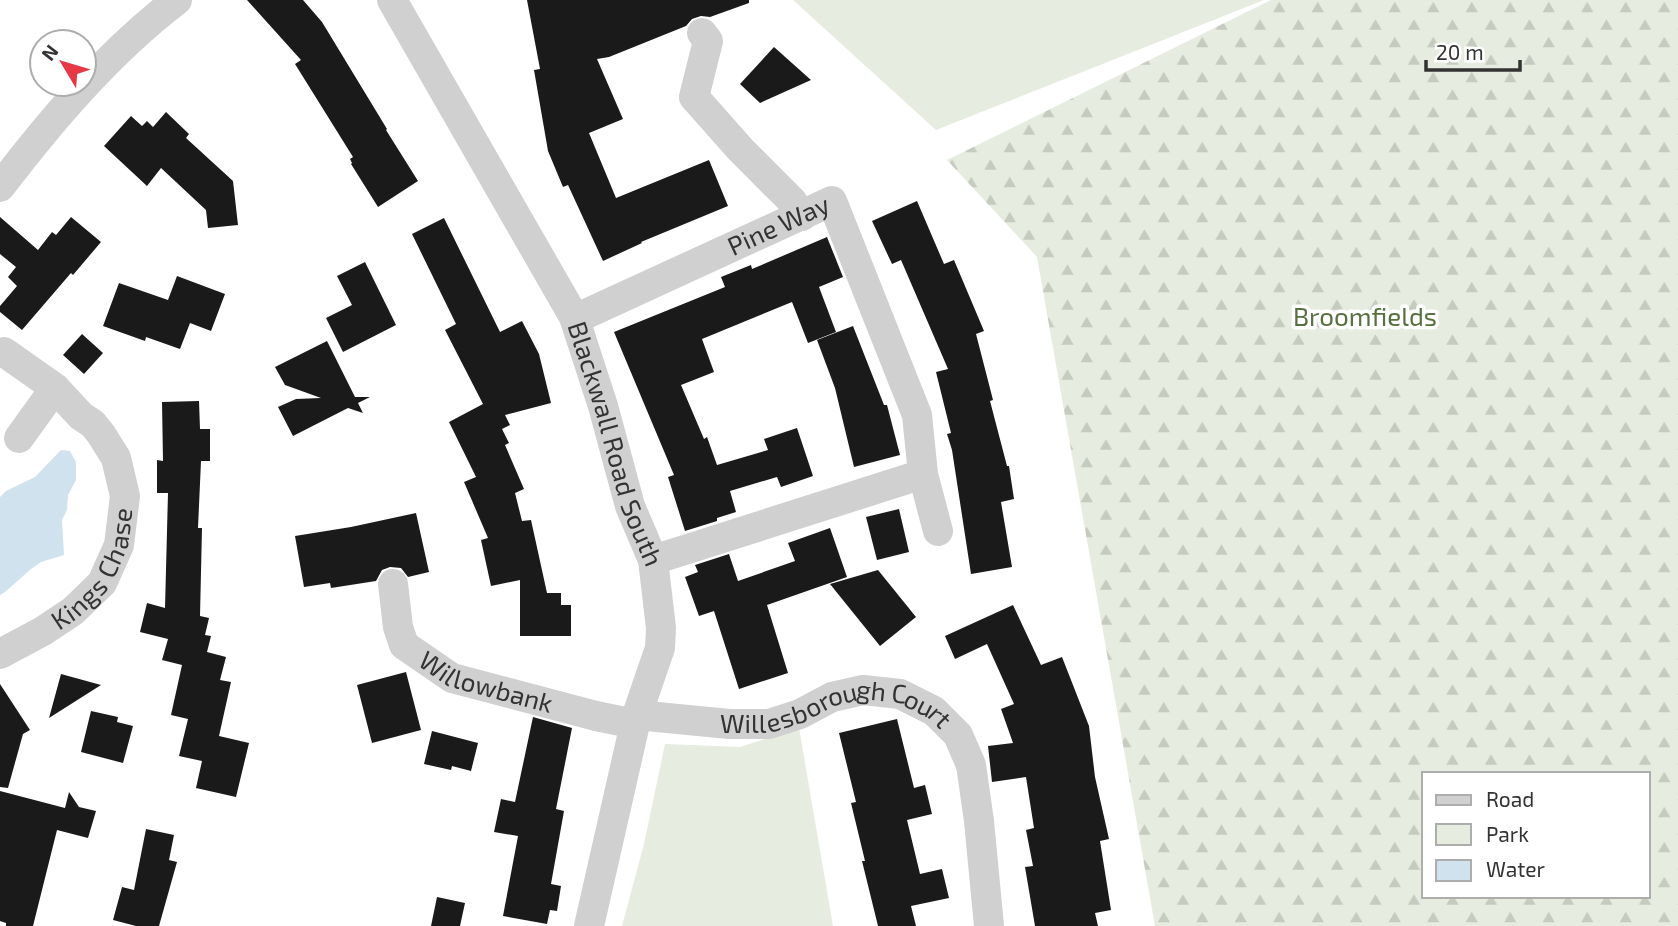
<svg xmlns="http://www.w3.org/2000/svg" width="1678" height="926" font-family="'Exo 2',sans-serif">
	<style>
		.green { fill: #e6ecdf }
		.forest { fill: url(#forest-firs); fill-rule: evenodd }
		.water { fill: #cfe2ee }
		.building { fill: #1a1a1a }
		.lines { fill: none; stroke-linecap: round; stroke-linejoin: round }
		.street { stroke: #d0d0d0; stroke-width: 30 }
		.labels { text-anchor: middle; stroke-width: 7; stroke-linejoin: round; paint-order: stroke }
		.street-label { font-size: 26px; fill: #333; stroke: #fff }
		.park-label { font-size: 26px; fill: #56703f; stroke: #fff }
	</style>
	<defs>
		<pattern id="forest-firs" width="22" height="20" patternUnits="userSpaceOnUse" patternTransform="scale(1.75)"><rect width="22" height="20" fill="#e6ecdf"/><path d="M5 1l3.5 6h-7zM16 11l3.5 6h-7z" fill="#c6cbc0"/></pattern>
	</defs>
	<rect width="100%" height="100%" fill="#fff"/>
	<!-- green -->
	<g class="green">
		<polygon points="793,0 1264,0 936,130"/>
		<polygon points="799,728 833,926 622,926 644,844 665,744 740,747"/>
	</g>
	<!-- forest -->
	<path class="forest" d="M1271,0H1678V926H1155L1037,257L947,160ZM1424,774H1648V896H1424Z"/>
	<!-- water -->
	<polygon class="water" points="61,450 70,451 76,462 76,480 68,495 67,510 62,520 64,555 41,562 31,569 5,592 0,595 0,497 6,491 35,477"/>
	<!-- building -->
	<g class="building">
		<polygon points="247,0 303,0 322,22 387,129 386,130 418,181 378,207 351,164 352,163 350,159 353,157 295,64 301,60"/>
		<polygon points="527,0 749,0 749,3 710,17 701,16 692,19 686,26 609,57 597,59 623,119 589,133 616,198 709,160 728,206 641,242 642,243 603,261 568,185 563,187 548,151 534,70 540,69"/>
		<polygon points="774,47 811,80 760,103 740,84"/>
		<polygon points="166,112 189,134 186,138 233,181 238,225 208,228 206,210 161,168 147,186 104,146 131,116 142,126 147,121 153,127"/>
		<polygon points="917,201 944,264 954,260 984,331 976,334 993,400 990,401 1007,466 1009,466 1014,499 1001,502 1012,567 971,574 952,450 947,434 951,433 936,372 948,369 901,260 892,264 872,221"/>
		<polygon points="0,217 38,250 52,232 56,235 71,217 101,242 73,275 71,273 22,330 0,312 0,306 17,286 8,277 16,267 0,254"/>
		<polygon points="444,218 500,332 522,321 539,354 551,403 505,415 510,425 502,429 509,443 505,445 524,489 515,493 522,521 531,520 547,593 561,593 561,605 571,605 571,636 520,636 520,580 491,586 481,540 488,538 464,482 476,477 449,422 483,404 445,330 456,324 412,234"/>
		<polygon points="827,237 843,277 819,287 836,332 808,343 792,302 702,339 714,372 681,385 704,439 707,437 717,465 768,450 764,439 797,428 813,476 781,487 777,477 730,491 736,512 717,518 717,521 685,531 668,477 674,475 614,332 725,287 721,277 751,265 752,269"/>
		<polygon points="365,262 396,325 343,352 326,318 352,305 337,276"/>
		<polygon points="177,276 225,294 211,331 190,323 180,349 146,337 145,341 103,326 119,283 168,300"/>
		<polygon points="853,326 884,405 887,405 900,455 854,467 835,388 817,340"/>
		<polygon points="82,334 103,353 84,374 63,355"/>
		<polygon points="327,341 355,397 370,397 358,403 363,413 348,408 293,436 278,407 296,399 321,398 285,385 275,367"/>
		<polygon points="199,401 200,429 210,429 210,461 201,461 198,528 202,528 200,616 209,618 205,635 211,636 207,652 226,657 220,680 231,682 219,736 249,743 236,797 196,788 202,761 179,756 188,719 171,715 182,665 162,660 168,639 140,632 147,603 165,608 168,493 157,493 157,460 163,461 162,402"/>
		<polygon points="899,509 909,552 877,560 866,517"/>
		<polygon points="416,513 429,572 408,577 401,568 390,567 382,570 376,581 331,588 330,583 304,587 295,536 351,527"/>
		<polygon points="830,528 847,577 767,605 788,673 739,689 714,611 699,616 685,577 698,572 695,565 729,554 738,581 795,561 788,543"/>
		<polygon points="878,570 916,617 880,646 830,584"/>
		<polygon points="1013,605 1041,665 1062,657 1089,726 1095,777 1109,839 1100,841 1111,910 1095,913 1098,926 1035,926 1025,867 1033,866 1026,830 1034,828 1026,777 992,782 988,746 1013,743 1001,709 1014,704 987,644 955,659 945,636"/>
		<polygon points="406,672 421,730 372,743 357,685"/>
		<polygon points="61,674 101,685 49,718"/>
		<polygon points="0,684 30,730 23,734 8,788 0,787"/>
		<polygon points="91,711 118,717 117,722 133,726 123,763 81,752"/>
		<polygon points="533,717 572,728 556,809 564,811 551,884 561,886 557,911 550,910 547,924 503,916 518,836 494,832 501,799 515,802"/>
		<polygon points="897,719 914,788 925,785 932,814 907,820 920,874 942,869 949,898 911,906 916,926 878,926 862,861 865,861 851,803 856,802 839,733"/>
		<polygon points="432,731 478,743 471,771 452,766 451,770 424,764"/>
		<polygon points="0,791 65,808 69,792 79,807 96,811 88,838 57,830 33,926 6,926 6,923 0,921"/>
		<polygon points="146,829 174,835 169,860 177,862 159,926 136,926 113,920 122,887 134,890"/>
		<polygon points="437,897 465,903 460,926 431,926"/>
	</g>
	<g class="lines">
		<!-- street -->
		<g class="street">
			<path id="s1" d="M392,0L574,317L603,406L630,506L653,560L661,628L660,648L637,715L589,926"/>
			<polyline points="702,33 708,41 694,97 741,150 792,201 802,216"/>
			<path d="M0,187C52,119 109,52 177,0"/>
			<path id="s2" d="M575,319L832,201L917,415L923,474L938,531"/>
			<polyline points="19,438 55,388"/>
			<polyline points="653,560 923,474"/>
			<path id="s3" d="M393,584L398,627L404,645L452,678L596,716L635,724"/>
			<path id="s4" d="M0,654L43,631L73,611L102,583L119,545L125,496L116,458L101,434L93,424L81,416L55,388L4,352"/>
			<path id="s5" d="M637,715L729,724H769L800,714L832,697L863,690L900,694L934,711L958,735L971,765L979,821L989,926"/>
		</g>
	</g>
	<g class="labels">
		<!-- street labels -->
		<g class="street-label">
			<text dy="9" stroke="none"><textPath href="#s2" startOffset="224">Pine Way</textPath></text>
			<text dy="9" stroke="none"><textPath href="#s1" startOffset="499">Blackwall Road South</textPath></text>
			<text dy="9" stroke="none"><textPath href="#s4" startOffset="133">Kings Chase</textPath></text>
			<text dy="9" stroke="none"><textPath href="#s3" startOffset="154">Willowbank</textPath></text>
			<text dy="9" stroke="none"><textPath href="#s5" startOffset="205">Willesborough Court</textPath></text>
		</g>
		<!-- park labels -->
		<g class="park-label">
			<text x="1365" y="326">Broomfields</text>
		</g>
	</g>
	<!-- legend -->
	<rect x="1422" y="772" width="228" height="126" fill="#ffffff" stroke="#adadad" stroke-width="2"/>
	<rect x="1436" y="795" width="35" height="10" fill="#d0d0d0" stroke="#adadad" stroke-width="2"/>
	<text x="1486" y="807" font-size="21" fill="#333333">Road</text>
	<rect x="1436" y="824" width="35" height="21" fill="#e6ecdf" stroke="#adadad" stroke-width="2"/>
	<text x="1486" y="842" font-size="21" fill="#333333">Park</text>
	<rect x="1436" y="860" width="35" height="21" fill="#cfe2ee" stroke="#adadad" stroke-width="2"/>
	<text x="1486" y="877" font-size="21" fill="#333333">Water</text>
	<!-- north arrow -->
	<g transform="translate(63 63) rotate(308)"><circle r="33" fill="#ffffff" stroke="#adadad" stroke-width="2"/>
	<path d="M0-5L12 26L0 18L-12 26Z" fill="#e63946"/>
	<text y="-10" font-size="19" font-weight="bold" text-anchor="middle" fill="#333333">N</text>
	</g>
	<!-- scale -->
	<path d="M1426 60v10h94v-10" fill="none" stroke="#333333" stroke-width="3.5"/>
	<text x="1436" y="60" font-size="21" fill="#333333" stroke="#ffffff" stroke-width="5" paint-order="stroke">20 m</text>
</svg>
